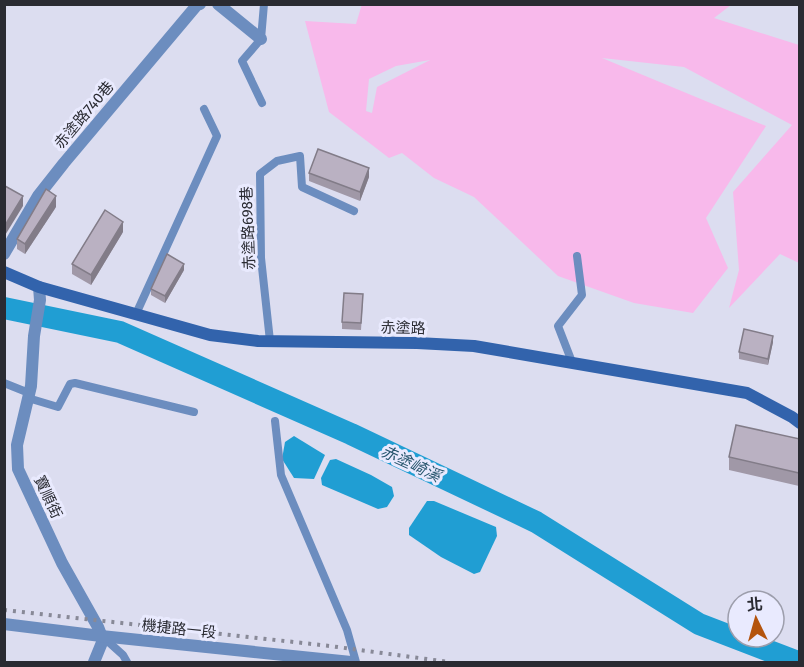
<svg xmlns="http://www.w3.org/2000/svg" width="804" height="667" font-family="'Fira Sans','Noto Sans TC',sans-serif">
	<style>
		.green { fill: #f8b9eb; fill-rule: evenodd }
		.water { fill: #209ed3 }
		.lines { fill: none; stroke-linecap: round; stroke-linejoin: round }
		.river { stroke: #209ed3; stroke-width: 22 }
		.lane { stroke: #6c8dbf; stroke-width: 8 }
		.street { stroke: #6c8dbf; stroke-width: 12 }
		.secondary { stroke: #3263ac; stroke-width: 12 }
		.rail { stroke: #888997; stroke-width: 4; stroke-dasharray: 3 6; stroke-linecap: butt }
		.wall { fill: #a098a7 }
		.shaded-wall { fill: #827c88 }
		.building { fill: #bab1c2; stroke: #827c88; stroke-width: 1.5 }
		.labels { text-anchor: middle; stroke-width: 6; stroke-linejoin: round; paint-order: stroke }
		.street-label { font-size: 15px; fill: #2a2b32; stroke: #e9eafe }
		.water-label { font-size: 16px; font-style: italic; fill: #28566e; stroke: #e9eafe }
	</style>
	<rect width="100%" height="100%" fill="#dcddf0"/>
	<!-- green -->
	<path class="green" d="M362,4L731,5L714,18L799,45V263L780,254L729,308L739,270L733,192L792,125L684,67L602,58L766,126L706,218L728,268L693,313L634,303L558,276L474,197L434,178L402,153L389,158L329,112L305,21L356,24ZM430,60L377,87L372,113L366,111L369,79L396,66Z"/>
	<!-- water -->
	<g class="water">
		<polygon points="294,436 325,455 314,479 294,478 282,459 285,442"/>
		<polygon points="336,459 371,475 392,487 394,496 387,507 378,509 322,485 321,478 330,460"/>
		<polygon points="427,501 434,501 496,527 497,536 480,572 474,574 441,557 409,535 409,528"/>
	</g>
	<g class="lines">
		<!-- river -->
		<polyline class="river" points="4,308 120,332 351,434 536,522 699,624 798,662"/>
		<!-- lane -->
		<g class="lane">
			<polyline points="262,103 242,61 261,39 264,4"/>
			<polyline points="136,314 217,136 204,109"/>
			<polyline points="270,341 261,258 260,174 277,161 300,156 302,187 354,211"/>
			<polyline points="572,362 558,326 582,295 577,256"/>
			<polyline points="4,383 29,393"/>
			<polyline points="28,398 58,407 70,384 75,383 194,412"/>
			<polyline points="275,421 281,475 347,630 356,662"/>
			<polyline points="103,637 123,655 127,662"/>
		</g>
		<!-- street -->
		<g class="street">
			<polyline points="218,4 261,39"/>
			<polyline points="4,254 38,196 64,163 197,5 200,4"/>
			<polyline points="39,287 40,300 34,336 31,386 17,445 18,469 62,563 98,627 103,640 94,662"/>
			<polyline points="4,624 101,636 351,662"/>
		</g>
		<!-- secondary -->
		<polyline class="secondary" points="4,272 39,287 210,335 258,341 417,343 474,346 747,393 792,417 800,423"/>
		<!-- rail -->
		<polyline class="rail" points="4,610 330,646 449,662"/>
	</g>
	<!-- wall -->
	<g class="wall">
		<polygon points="309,173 369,177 360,201 309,181"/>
		<polygon points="56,207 25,254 17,249 17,239"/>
		<polygon points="123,232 91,285 72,274 72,264"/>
		<polygon points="184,270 165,303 151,295 151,289"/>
		<polygon points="363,300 361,330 342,329 342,322"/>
		<polygon points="773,342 768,365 739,359 739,352"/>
		<polygon points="800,439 799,486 729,470 729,457"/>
	</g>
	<!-- shaded-wall -->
	<g class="shaded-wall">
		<polygon points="369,168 369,177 360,201 360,192"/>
		<polygon points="23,196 23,206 4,237 4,227"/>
		<polygon points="56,196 56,207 25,254 25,244"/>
		<polygon points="123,222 123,232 91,285 91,275"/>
		<polygon points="184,264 184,270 165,303 165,296"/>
		<polygon points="773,336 773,342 768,365 768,359"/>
	</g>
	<!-- building -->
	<g class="building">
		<polygon points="318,149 369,168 360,192 309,173"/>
		<polygon points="5,186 23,196 4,227 4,188"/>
		<polygon points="46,189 56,196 25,244 17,239"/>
		<polygon points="105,210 123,222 91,275 72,264"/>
		<polygon points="167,254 184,264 165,296 151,289"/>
		<polygon points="344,293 363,294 361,323 342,322"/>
		<polygon points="744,329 773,336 768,359 739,352"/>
		<polygon points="736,425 800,439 799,473 729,457"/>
	</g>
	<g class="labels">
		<!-- street labels -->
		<g class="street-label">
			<text transform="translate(84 115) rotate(-50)" y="5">赤塗路740巷</text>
			<text transform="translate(248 228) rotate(-92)" y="5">赤塗路698巷</text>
			<text transform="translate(403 328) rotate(1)" y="5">赤塗路</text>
			<text transform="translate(48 497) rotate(65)" y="5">寶順街</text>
			<text transform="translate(179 629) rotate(6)" y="5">機捷路一段</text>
		</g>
		<!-- water labels -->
		<g class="water-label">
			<text transform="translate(411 463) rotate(25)" y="6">赤塗崎溪</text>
		</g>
	</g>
	<!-- border -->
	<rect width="804" height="667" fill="none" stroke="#2a2b32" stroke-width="12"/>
	<!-- north arrow -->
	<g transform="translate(756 619) rotate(355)"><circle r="28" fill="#e9eafe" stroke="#9d9eac" stroke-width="1.5"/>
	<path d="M0-4.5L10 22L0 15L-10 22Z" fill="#b4540d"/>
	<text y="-9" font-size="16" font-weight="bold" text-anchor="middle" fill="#2a2b32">北</text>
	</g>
</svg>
